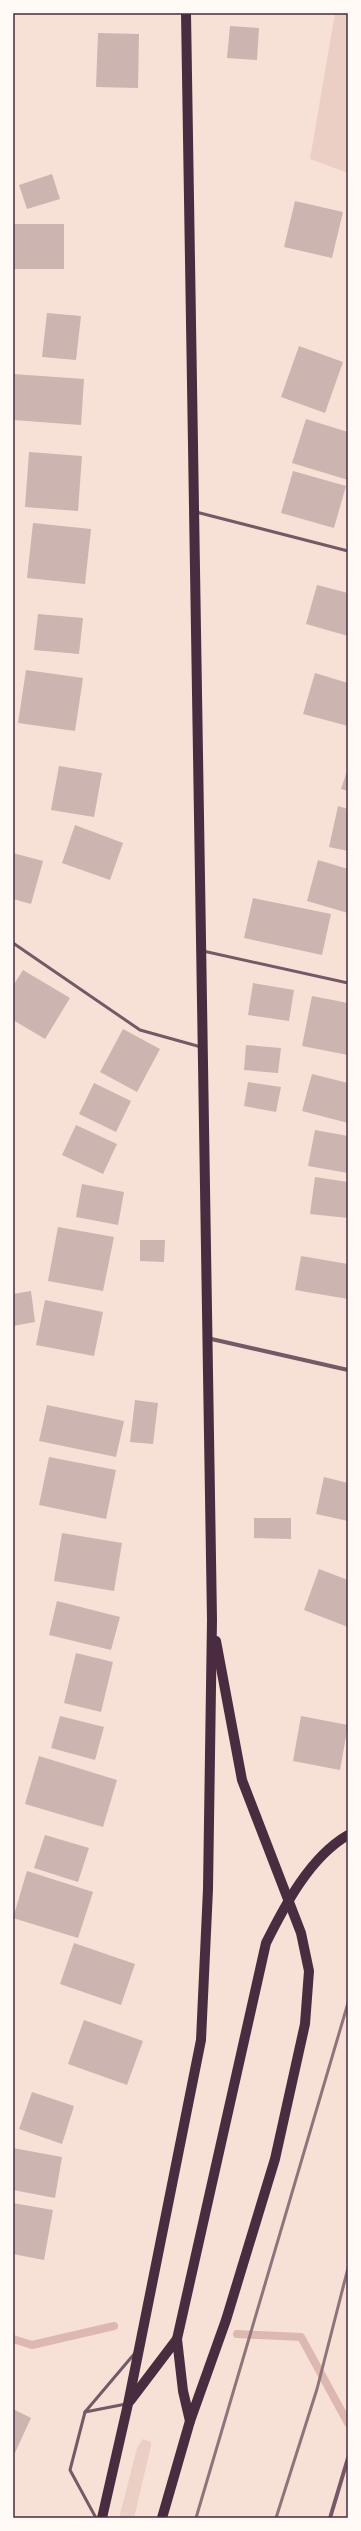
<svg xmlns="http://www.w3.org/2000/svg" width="361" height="2531" font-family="'Exo 2',sans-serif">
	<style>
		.green { fill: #ebcfc5 }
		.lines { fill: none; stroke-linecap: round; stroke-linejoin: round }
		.stream { stroke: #dcb8b0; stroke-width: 8 }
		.building { fill: #ccb4b1 }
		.service { stroke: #755966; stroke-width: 3 }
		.minor { stroke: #755966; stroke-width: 4 }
		.primary { stroke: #4a2c40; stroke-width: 10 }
		.rail { stroke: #8f747c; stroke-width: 3 }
		.neatline { fill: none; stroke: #4a2c40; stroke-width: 1.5 }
	</style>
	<rect width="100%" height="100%" fill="#f7e1d7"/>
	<!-- green -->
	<g class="green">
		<polygon points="335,13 348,13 348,173 310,159"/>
		<polygon points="143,2439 151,2442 151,2446 134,2518 119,2518 137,2448"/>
	</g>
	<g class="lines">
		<!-- stream -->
		<g class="stream">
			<polyline points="237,2334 301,2337 348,2423"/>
			<polyline points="13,2339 32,2345 114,2326"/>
		</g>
	</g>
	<!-- building -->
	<g class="building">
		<polygon points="230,26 259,28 257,60 227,58"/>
		<polygon points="98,33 139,34 138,88 96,87"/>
		<polygon points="52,174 60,199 27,209 19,185"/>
		<polygon points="295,201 343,212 332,258 284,247"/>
		<rect x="13" y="224" width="51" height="45"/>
		<polygon points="47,313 81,316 76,360 42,357"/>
		<polygon points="299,346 343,362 325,413 281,397"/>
		<polygon points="13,374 84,379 81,425 13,420"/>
		<polygon points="306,419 348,432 348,480 292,463"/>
		<polygon points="29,452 82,456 78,511 25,507"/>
		<polygon points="293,471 346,486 334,528 281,513"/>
		<polygon points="33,523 91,529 85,584 27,578"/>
		<polygon points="317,585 348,593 348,636 306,624"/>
		<polygon points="38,614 83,618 79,654 34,650"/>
		<polygon points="26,670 83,678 75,731 18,723"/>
		<polygon points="315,673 348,683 348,726 303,714"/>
		<polygon points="59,766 102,773 94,817 51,810"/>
		<polygon points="348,768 348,791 341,789"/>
		<polygon points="338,806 348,809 348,851 329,847"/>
		<polygon points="75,825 123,843 110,880 62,863"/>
		<polygon points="13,853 43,861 31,904 13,899"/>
		<polygon points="318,860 348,869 348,913 307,901"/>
		<polygon points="253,898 331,914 322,955 244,938"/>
		<polygon points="23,970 70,998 45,1039 13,1020 13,986"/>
		<polygon points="253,983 294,990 289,1021 248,1015"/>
		<polygon points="312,996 348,1003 348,1055 302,1046"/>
		<polygon points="123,1029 160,1049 137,1092 100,1072"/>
		<polygon points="246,1045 281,1048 278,1073 244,1070"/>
		<polygon points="312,1074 348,1083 348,1123 302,1111"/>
		<polygon points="248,1082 281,1087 276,1112 244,1106"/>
		<polygon points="94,1083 131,1101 116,1132 79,1114"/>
		<polygon points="76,1125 117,1144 103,1174 62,1155"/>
		<polygon points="315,1130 348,1136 348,1173 308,1166"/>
		<polygon points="315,1177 348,1182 348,1218 310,1214"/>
		<polygon points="82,1184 124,1192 118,1225 76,1217"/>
		<polygon points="58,1227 114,1237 103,1291 48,1281"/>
		<polygon points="140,1240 165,1240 164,1262 140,1261"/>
		<polygon points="301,1256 348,1264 348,1299 295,1290"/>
		<polygon points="31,1291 35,1322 13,1326 13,1294"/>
		<polygon points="45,1300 103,1312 94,1356 36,1345"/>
		<polygon points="135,1400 158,1403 153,1444 130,1442"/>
		<polygon points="47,1405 124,1421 116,1457 39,1441"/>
		<polygon points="49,1457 116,1470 106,1519 39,1505"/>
		<polygon points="324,1477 348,1483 348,1521 316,1514"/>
		<polygon points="254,1518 291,1518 291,1539 254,1538"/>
		<polygon points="62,1533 122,1543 114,1591 54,1581"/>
		<polygon points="319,1569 348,1580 348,1627 304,1610"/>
		<polygon points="57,1601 120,1617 111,1650 49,1635"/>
		<polygon points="76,1653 113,1662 101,1712 64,1703"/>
		<polygon points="60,1716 104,1727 95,1760 51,1748"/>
		<polygon points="301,1716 348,1725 340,1770 293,1761"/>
		<polygon points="39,1756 117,1780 103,1827 25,1804"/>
		<polygon points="45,1835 89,1848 78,1882 34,1868"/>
		<polygon points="27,1871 93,1892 78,1938 13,1918"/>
		<polygon points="74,1943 135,1964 121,2005 60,1984"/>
		<polygon points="84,2020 143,2041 127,2085 68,2064"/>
		<polygon points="32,2092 74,2106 62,2144 19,2129"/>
		<polygon points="13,2148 62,2157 55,2198 13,2190"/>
		<polygon points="13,2203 53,2210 44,2260 13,2254"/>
		<polygon points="13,2409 31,2418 13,2457"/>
	</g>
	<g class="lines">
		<!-- service -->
		<g class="service">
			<polyline points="196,512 348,551"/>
			<polyline points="13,943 140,1030 201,1047"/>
			<polyline points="203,951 348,983"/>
			<polyline points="85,2412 126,2404"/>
			<polyline points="96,2518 70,2470 85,2412 135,2353"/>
		</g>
		<!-- minor -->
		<g class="minor">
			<polyline points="207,1338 348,1370"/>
			<polyline points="330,2518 348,2458"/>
		</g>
		<!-- primary -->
		<g class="primary">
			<polyline points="130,2401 177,2339"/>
			<path d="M190,2421L183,2391L177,2339L266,1943C285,1905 310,1857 348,1835"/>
			<polyline points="102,2518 128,2404 201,2040 208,1889 212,1620 186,13"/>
			<polyline points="162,2518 190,2421 226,2320 275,2159 305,2024 309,1971 301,1933 242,1780 216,1641"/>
		</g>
		<!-- rail -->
		<g class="rail">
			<polyline points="196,2518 348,2003"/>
			<polyline points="276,2518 317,2389 348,2268"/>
		</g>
	</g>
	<!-- border -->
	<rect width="361" height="2531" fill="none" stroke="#fffaf5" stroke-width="28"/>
	<rect x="14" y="14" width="333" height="2503" class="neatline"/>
</svg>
